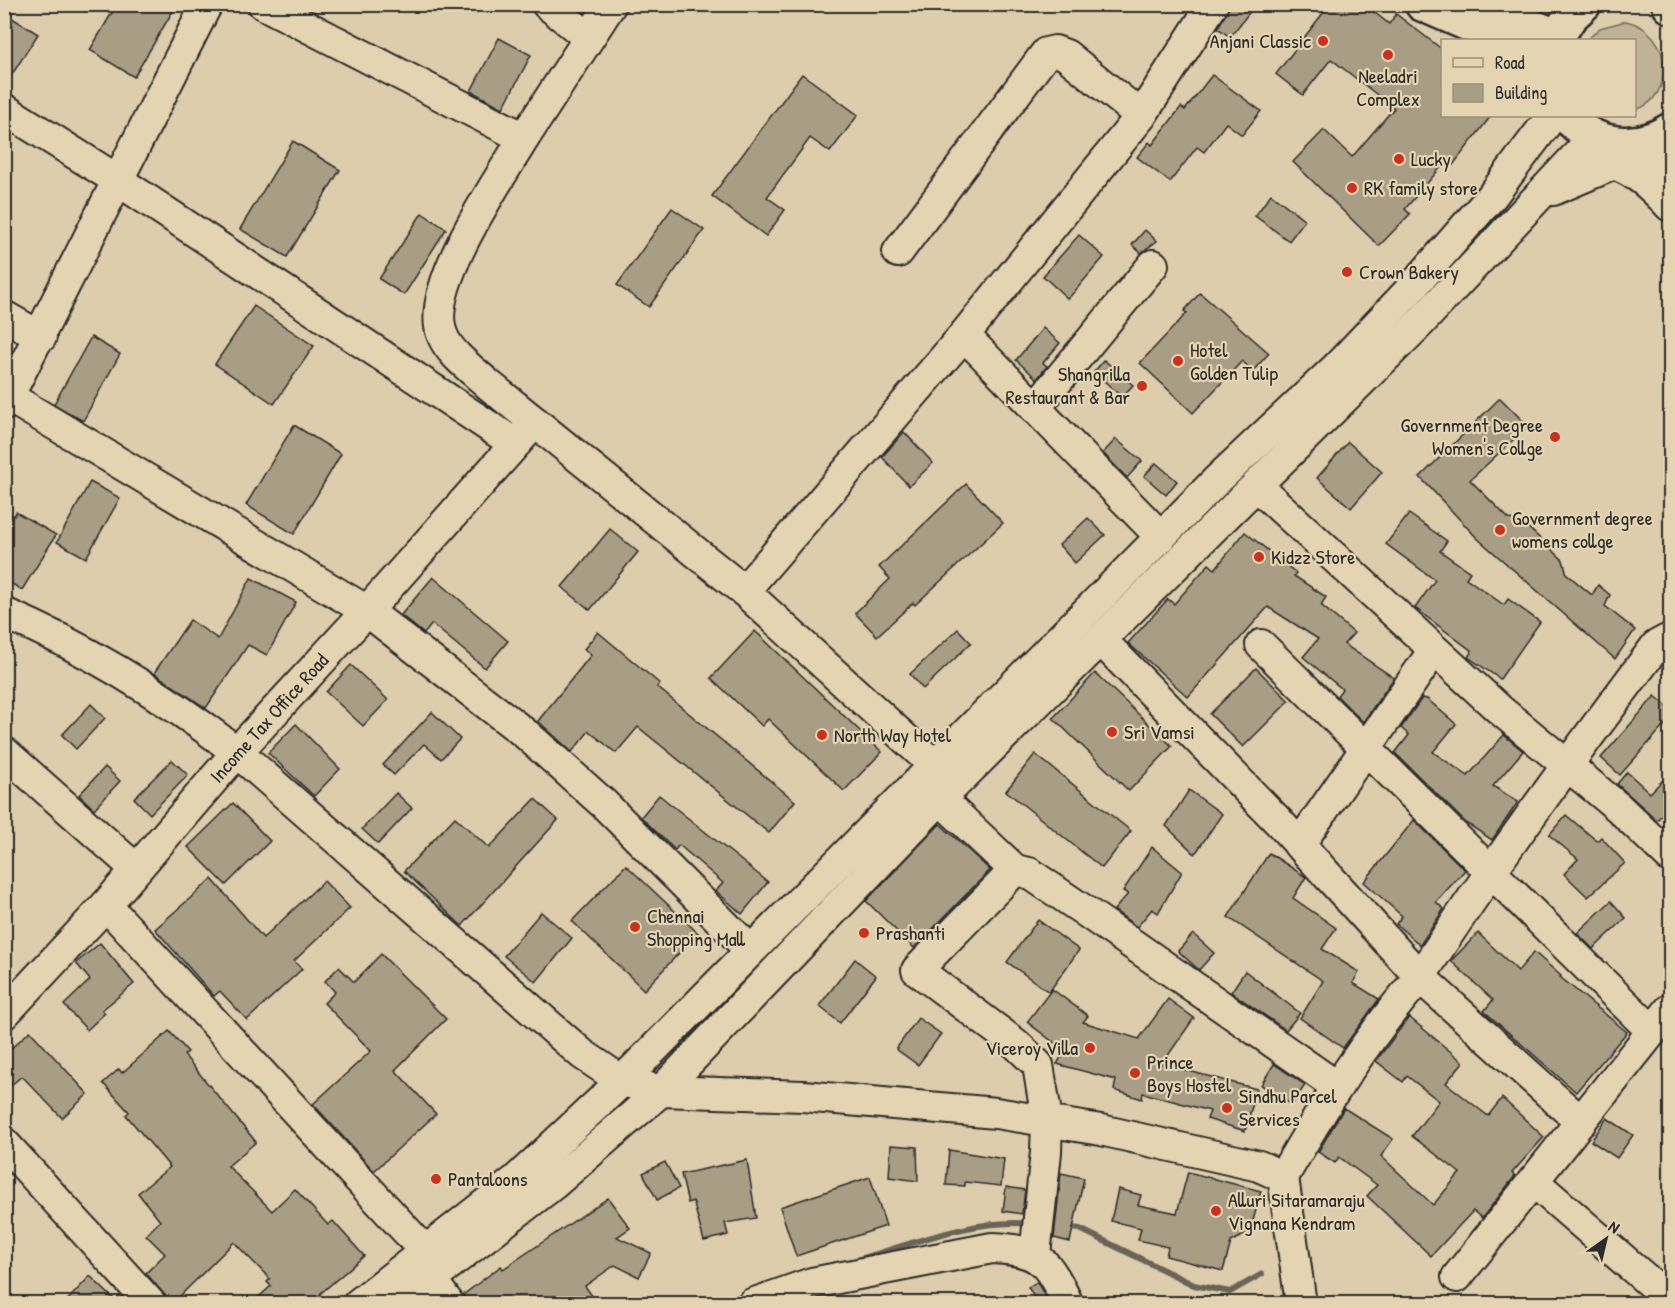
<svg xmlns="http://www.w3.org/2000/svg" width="1675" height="1308" font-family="'Patrick Hand',sans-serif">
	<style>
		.green { fill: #c0b296; stroke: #766e60; stroke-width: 1.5 }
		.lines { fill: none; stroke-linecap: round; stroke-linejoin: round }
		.stream { stroke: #6a6459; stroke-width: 6 }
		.building { fill: #a99d85; stroke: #2b2b2b; stroke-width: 1.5 }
		.minor-casing { stroke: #2b2b2b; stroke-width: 34 }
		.major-casing { stroke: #2b2b2b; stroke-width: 38 }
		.minor { stroke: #e5d4b1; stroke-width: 30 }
		.major { stroke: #e5d4b1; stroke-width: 33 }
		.poi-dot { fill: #c8321e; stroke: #e5d4b1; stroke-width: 2 }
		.labels { text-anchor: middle; stroke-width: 4.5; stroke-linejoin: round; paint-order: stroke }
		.poi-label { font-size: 20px; fill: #2b2b2b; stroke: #e5d4b1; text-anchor: start }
		.street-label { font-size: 20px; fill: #2b2b2b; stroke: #e5d4b1 }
	</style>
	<rect width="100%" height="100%" fill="#decdac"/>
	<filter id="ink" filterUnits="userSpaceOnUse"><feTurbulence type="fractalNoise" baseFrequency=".0167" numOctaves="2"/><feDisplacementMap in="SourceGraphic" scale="12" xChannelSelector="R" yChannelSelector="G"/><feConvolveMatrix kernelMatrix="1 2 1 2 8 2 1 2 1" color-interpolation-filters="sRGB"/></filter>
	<g filter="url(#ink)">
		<!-- green -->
		<path class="green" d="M1626,21C1675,32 1675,99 1635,110L1634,40H1587L1600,28Z"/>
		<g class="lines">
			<!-- stream -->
			<g class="stream">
				<polyline points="1065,1227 1080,1229 1194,1285 1230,1292 1262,1274"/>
				<path d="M860,1259C914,1243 975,1218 1031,1224"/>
				<polyline points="726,1304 745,1295"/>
			</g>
		</g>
		<!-- building -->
		<g class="building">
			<polygon points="117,4 177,4 134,77 90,50"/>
			<polygon points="1230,4 1256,4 1230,37 1218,28"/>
			<polygon points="1330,4 1364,4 1389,24 1396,14 1443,50 1443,116 1491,116 1453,165 1447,160 1405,209 1410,214 1379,246 1293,162 1324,130 1352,157 1394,108 1331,59 1303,95 1276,74"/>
			<polygon points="4,13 38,34 4,87"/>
			<polygon points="499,38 531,55 503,108 471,91"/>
			<polygon points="802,74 858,115 830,152 810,138 767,197 785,210 766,236 712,196"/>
			<polygon points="1212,75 1261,111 1242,135 1226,123 1204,152 1197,147 1170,182 1137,157 1149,142 1152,145 1181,107 1185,110"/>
			<polygon points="293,141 340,170 287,257 240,229"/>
			<polygon points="1271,194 1305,220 1289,241 1255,216"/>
			<polygon points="672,208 704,230 649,307 617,285"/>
			<polygon points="422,213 446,229 404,295 379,279"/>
			<polygon points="1145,230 1157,241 1141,253 1132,245"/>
			<polygon points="1079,235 1104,257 1068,299 1043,276"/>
			<polygon points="1200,293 1269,353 1253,371 1242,361 1193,413 1140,363 1187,313 1184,311"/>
			<polygon points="254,306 314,346 274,404 215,364"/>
			<polygon points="1043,328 1060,343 1043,363 1047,366 1037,379 1016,360"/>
			<polygon points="91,337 120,354 83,421 54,404"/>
			<polygon points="1104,360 1133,385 1122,397 1094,372"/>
			<polygon points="1500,398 1528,426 1470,480 1509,519 1521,521 1563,560 1567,574 1592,595 1598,585 1610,595 1605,606 1635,630 1615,659 1477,538 1420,477"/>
			<polygon points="294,425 341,454 294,534 246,505"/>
			<polygon points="904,432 933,463 909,486 882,457"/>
			<polygon points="1116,439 1142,461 1127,478 1103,453"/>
			<polygon points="1348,442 1382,472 1351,508 1317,478"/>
			<polygon points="1156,463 1177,481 1166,495 1144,476"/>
			<polygon points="90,482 120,498 86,558 57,542"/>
			<polygon points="966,484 1003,523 915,605 913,603 877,636 855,613 890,579 879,567"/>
			<polygon points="4,511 14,516 16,512 56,535 22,590 4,579"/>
			<polygon points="1409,514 1447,541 1440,551 1470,572 1466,578 1504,605 1508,599 1540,622 1500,679 1468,657 1472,651 1415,608 1435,580 1386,544"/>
			<polygon points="1088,518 1105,535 1075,563 1059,545"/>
			<polygon points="610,529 638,552 590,610 562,587"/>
			<polygon points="1245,532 1296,573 1294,576 1326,597 1321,605 1354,633 1344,644 1394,678 1363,722 1337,696 1342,689 1303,657 1318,639 1268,607 1188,697 1128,643 1168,599 1174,604 1209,564 1215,569"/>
			<polygon points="433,577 508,641 485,668 432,624 424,634 401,615"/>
			<polygon points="251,578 296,602 267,655 248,645 206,708 154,673 190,620 218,639"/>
			<polygon points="958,629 971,643 923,689 910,674"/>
			<polygon points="755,631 882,752 844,791 768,719 762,726 711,678"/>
			<polygon points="598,632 660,684 657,687 795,801 769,833 638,727 616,753 589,731 572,752 538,721 591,655 584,649"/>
			<polygon points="351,665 388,700 363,726 326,692"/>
			<polygon points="1256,668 1289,701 1243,747 1210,714"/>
			<polygon points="1095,673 1172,746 1129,791 1053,718"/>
			<polygon points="1655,696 1671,709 1671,718 1620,775 1601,758"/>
			<polygon points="1422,698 1427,699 1456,724 1433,752 1468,776 1504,735 1523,751 1493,786 1518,802 1492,840 1466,823 1395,753 1409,735 1401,728"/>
			<polygon points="91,704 105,718 76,749 62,735"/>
			<polygon points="432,712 460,739 441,759 424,744 394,775 383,765"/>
			<polygon points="296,724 340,769 314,796 268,753"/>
			<polygon points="1035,754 1131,831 1102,868 1006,791"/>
			<polygon points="172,760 188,775 150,814 134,798"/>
			<polygon points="105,767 120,781 94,809 79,795"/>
			<polygon points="1627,772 1650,793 1671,772 1671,806 1657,820 1617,784"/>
			<polygon points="1189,790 1222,814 1195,854 1166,826"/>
			<polygon points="396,793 412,808 378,844 362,829"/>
			<polygon points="659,795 768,882 742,914 716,891 723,883 679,845 675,850 641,817"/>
			<polygon points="535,799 558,820 462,926 404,871 455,817 489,848"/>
			<polygon points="233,803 270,841 226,885 188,847"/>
			<polygon points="1566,815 1597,841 1601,837 1625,863 1588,897 1564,874 1578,859 1549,835"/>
			<polygon points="1414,820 1465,870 1436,902 1444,909 1420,945 1396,924 1402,916 1364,882"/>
			<polygon points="940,824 990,870 914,948 866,901"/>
			<polygon points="1152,847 1182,872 1158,913 1152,909 1137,927 1114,910 1128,894 1123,891"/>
			<polygon points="1269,853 1306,877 1293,898 1336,928 1322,949 1359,972 1353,983 1379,999 1343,1048 1300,1018 1323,981 1228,917"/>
			<polygon points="626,865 698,933 644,990 572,921"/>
			<polygon points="212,879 263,938 324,881 350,908 294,961 302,969 247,1020 220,991 214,996 155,929"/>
			<polygon points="1611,901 1626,918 1593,949 1577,933"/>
			<polygon points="541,912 572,938 536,982 504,956"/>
			<polygon points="1038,920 1079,950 1049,992 1007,962"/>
			<polygon points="1478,933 1518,971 1534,952 1561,976 1560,977 1627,1032 1576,1092 1484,1011 1493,1000 1451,961"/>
			<polygon points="1193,934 1214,953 1199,970 1178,951"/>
			<polygon points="100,943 134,984 102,1010 105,1013 87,1030 64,1005 90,980 76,963"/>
			<polygon points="381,954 446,1019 395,1070 436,1114 374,1171 313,1104 371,1051 324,1003 335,992 325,981 339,967 354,982"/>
			<polygon points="855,959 876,976 840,1023 819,1006"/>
			<polygon points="1245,971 1300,1013 1286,1030 1231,992"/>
			<polygon points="1052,989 1088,1016 1083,1022 1139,1039 1168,999 1194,1018 1162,1064 1257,1089 1245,1131 1207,1119 1210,1111 1143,1093 1142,1099 1114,1090 1116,1080 1057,1064 1065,1051 1027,1022"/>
			<polygon points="1409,1017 1463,1062 1446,1083 1488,1116 1502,1098 1544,1137 1512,1173 1515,1176 1482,1218 1473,1211 1431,1256 1367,1196 1377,1185 1339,1157 1335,1163 1318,1152 1344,1108 1393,1139 1381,1156 1433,1205 1460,1173 1412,1136 1439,1101 1407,1076 1403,1082 1376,1061"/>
			<polygon points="918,1018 941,1034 918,1065 896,1049"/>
			<polygon points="30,1031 88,1094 62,1118 22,1076 4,1091 4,1055"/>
			<polygon points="169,1031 188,1052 184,1055 256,1142 228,1166 272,1211 295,1189 328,1225 333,1221 364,1256 321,1293 314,1304 251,1304 271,1286 267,1282 270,1279 234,1242 172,1304 146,1273 165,1254 146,1235 160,1221 138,1193 170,1167 126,1115 129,1112 103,1083 119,1069 122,1073"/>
			<polygon points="1274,1064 1305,1085 1292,1105 1261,1085"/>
			<polygon points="1607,1118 1633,1135 1617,1158 1591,1141"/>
			<polygon points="891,1145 917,1147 918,1181 889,1177"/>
			<polygon points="949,1150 1004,1159 1001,1186 965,1182 965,1186 946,1185"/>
			<polygon points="747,1160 756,1218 725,1223 728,1235 704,1241 693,1201 688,1203 681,1174"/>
			<polygon points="665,1162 679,1188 657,1200 643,1173"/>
			<polygon points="1188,1172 1261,1191 1250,1232 1231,1242 1223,1271 1166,1256 1168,1247 1138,1240 1141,1228 1111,1221 1118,1189 1141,1195 1138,1205 1177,1213"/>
			<polygon points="1061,1173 1084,1178 1070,1242 1054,1238"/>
			<polygon points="870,1177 886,1226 796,1256 780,1207"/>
			<polygon points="1006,1187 1025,1190 1022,1214 1003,1211"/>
			<polygon points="608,1198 630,1228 617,1237 651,1253 639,1277 615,1265 585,1286 593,1297 584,1304 466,1304 463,1295 501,1266 503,1269"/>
			<polygon points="90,1276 119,1304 64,1304"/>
			<polygon points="1037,1282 1048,1302 1045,1304 1038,1304 1028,1287"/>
		</g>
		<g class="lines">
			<defs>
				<g id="minor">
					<polyline points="263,4 524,138 611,4"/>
					<polyline points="547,4 588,37"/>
					<polyline points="4,109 119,181 514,443"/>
					<path d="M524,138C499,180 424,287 442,334C449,354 474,371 489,385L744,591L933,764"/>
					<path d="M1553,190L1614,164C1638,173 1653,188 1670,206"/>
					<polyline points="898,252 1046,53 1055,51 1066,55 1141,116"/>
					<polyline points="4,316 41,337"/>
					<polyline points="964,335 1141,116 1213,4"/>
					<polyline points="9,397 367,611 527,735 604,804 750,950"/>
					<polyline points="4,405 207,4"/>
					<polyline points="1035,408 1153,265"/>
					<polyline points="1257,486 1500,710 1619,808 1670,857"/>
					<polyline points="744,591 964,335 1161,537"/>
					<path d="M4,613C89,649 164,696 237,752L582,1054L622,1081L661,1091L803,1096L996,1113L1101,1130L1259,1166L1283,1177L1301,1304"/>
					<path d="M1101,640L1278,821L1420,977C1364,1041 1325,1104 1283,1177"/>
					<polyline points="1261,645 1652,1031"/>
					<polyline points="4,752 136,869"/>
					<polyline points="940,799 1015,870"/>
					<polyline points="1299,845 1434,650"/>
					<polyline points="106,905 425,1251"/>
					<polyline points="4,1014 106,905 237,752 367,611 535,422"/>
					<path d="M1581,1122L1420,977C1494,863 1574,755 1656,646L1667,640L1670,641"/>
					<polyline points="4,1143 151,1304"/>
					<polyline points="1533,1181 1670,1300"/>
					<polyline points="1035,1255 1046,1152 1047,1120 1038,1065 1016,1044 917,970 1015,870 1029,873 1082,909 1336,1086"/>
					<polyline points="1457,1277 1670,1009"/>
					<polyline points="431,1279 449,1304"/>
					<polyline points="358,1304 517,1179 622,1081 1216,481 1336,368 1409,291 1492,196 1552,116"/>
					<polyline points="398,1304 555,1183 661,1091 940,799 1421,322 1594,137"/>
					<path d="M752,1304L812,1283L992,1248C1041,1250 1047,1261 1068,1304"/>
				</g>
				<g id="major">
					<polyline points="1422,4 1505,40"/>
					<polyline points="1669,4 1670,6"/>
					<polyline points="1475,5 1557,36"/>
					<polyline points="1555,40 1570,17 1584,4"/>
					<path d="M1567,116C1594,147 1636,152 1670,130"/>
					<polyline points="1638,144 1670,184"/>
				</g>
			</defs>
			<!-- minor casing -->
			<use href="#minor" class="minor-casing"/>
			<!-- major casing -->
			<use href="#major" class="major-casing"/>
			<!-- minor -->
			<use href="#minor" class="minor"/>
			<!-- major -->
			<use href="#major" class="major"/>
		</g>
	</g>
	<!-- markers -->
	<g class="poi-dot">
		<circle cx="1323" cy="41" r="6"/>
		<circle cx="1388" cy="55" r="6"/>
		<circle cx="1399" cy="159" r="6"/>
		<circle cx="1352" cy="188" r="6"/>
		<circle cx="1347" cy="272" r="6"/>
		<circle cx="1178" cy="361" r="6"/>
		<circle cx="1142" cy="386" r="6"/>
		<circle cx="1555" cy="437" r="6"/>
		<circle cx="1500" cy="530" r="6"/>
		<circle cx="1259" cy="557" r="6"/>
		<circle cx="1112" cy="732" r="6"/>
		<circle cx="822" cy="735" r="6"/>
		<circle cx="635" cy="927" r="6"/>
		<circle cx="864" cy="933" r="6"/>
		<circle cx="1090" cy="1048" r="6"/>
		<circle cx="1135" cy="1073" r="6"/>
		<circle cx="1227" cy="1108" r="6"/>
		<circle cx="436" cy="1179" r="6"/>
		<circle cx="1216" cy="1211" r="6"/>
	</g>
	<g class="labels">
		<!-- poi labels -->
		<g class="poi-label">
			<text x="1311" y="48" text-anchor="end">Anjani Classic</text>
			<text x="1388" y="83" text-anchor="middle">Neeladri<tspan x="1388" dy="23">Complex</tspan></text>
			<text x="1411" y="166">Lucky</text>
			<text x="1364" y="195">RK family store</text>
			<text x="1359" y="279">Crown Bakery</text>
			<text x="1190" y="357">Hotel<tspan x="1190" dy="23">Golden Tulip</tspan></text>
			<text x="1130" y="381" text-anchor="end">Shangrilla<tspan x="1130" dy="23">Restaurant &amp; Bar</tspan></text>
			<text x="1543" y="432" text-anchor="end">Government Degree<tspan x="1543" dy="23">Women's Collge</tspan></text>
			<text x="1512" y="525">Government degree<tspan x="1512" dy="23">womens collge</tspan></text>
			<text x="1271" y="564">Kidzz Store</text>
			<text x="1124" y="739">Sri Vamsi</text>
			<text x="834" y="742">North Way Hotel</text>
			<text x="647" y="923">Chennai<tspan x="647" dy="23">Shopping Mall</tspan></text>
			<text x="876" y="940">Prashanti</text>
			<text x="1078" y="1055" text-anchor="end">Viceroy Villa</text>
			<text x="1147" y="1069">Prince<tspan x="1147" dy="23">Boys Hostel</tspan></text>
			<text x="1239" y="1103">Sindhu Parcel<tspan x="1239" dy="23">Services</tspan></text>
			<text x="448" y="1186">Pantaloons</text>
			<text x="1228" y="1207">Alluri Sitaramaraju<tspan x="1228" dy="23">Vignana Kendram</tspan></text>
		</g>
		<!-- street labels -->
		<g class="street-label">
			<text transform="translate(269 718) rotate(-48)" y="7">Income Tax Office Road</text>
		</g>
	</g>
	<!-- margin -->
	<rect width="1675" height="1308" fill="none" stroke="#e5d4b1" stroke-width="24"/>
	<rect x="12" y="12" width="1651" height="1284" fill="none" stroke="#2b2b2b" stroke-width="2" filter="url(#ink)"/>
	<!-- legend -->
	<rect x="1441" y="39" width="195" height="78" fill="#e5d4b1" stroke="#9b907b" stroke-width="1.5"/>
	<rect x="1453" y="58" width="30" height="9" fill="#e5d4b1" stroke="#9b907b" stroke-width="1.5"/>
	<text x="1495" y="69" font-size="18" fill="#2b2b2b">Road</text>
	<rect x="1453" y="84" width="30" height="18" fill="#a99d85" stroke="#9b907b" stroke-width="1.5"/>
	<text x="1495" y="99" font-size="18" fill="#2b2b2b">Building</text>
	<!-- north arrow -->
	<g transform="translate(1606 1239) rotate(34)" stroke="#e5d4b1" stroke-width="4.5" paint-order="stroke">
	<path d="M0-4.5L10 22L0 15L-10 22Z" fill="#2b2b2b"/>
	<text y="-9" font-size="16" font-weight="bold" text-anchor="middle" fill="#2b2b2b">N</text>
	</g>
</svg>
